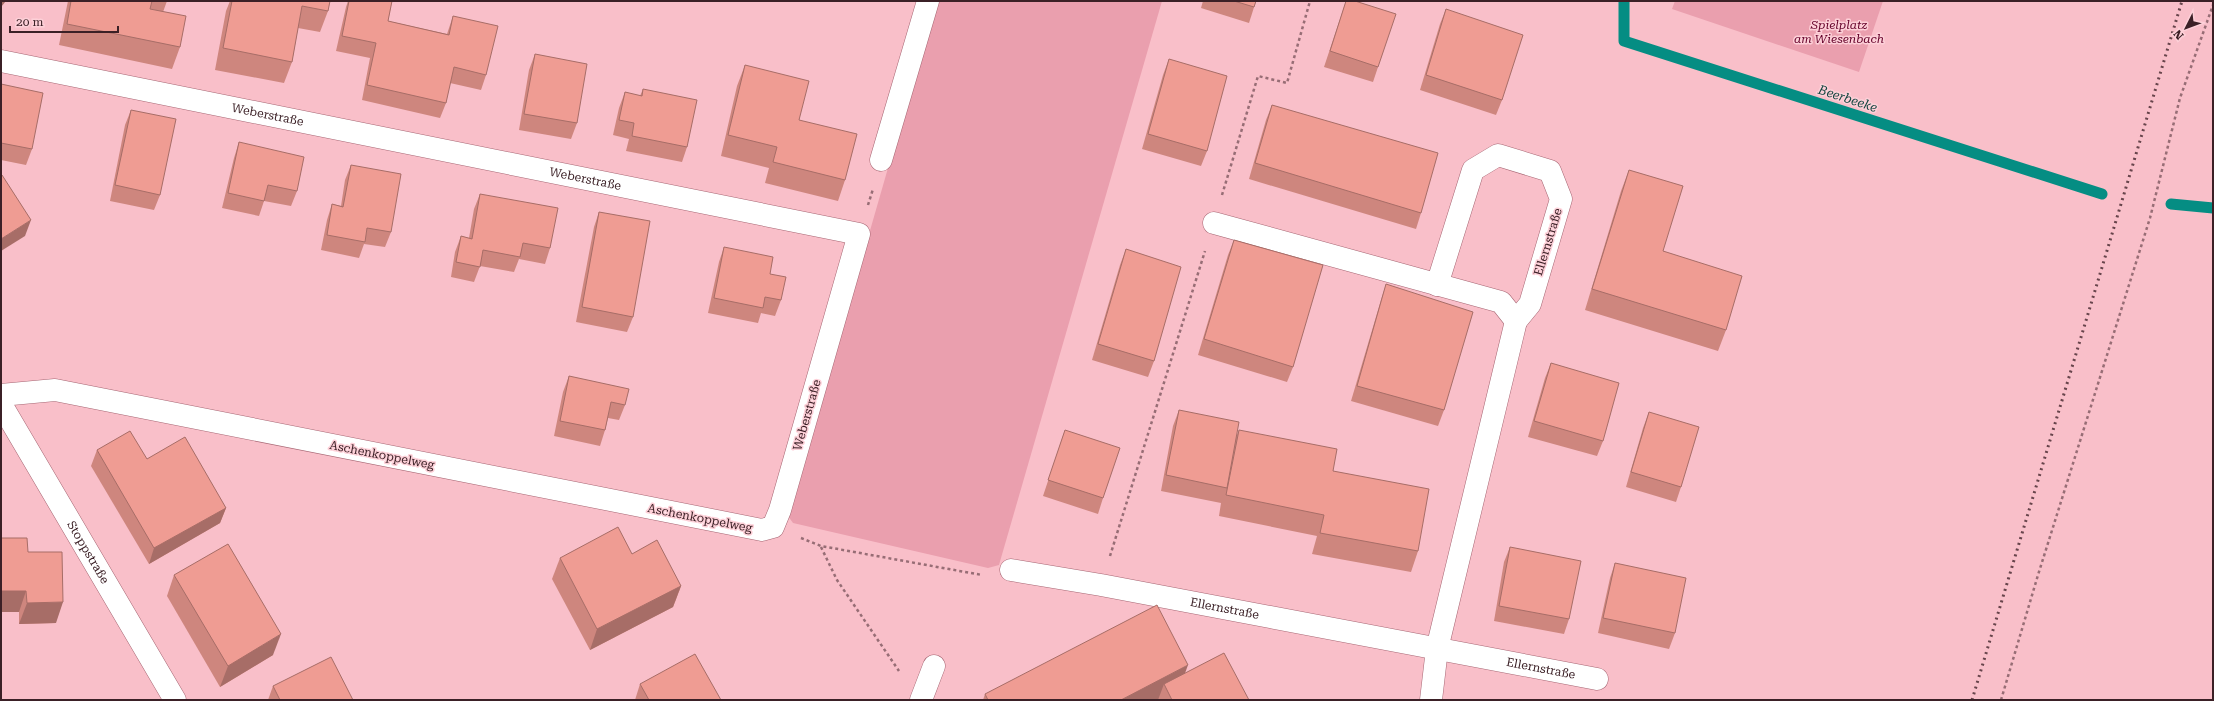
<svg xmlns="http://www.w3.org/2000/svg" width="2214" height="701" font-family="'Roboto Serif',serif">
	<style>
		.green { fill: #ea9fae }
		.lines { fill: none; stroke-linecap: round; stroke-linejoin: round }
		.stream { stroke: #058d83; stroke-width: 11 }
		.minor-casing { stroke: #a66673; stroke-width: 23 }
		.major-casing { stroke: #a66673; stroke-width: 23 }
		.path { stroke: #976d75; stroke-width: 2.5; stroke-dasharray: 3 3; stroke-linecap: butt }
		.minor { stroke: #fff; stroke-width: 22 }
		.major { stroke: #fff; stroke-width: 22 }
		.rail { stroke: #67444b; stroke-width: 3; stroke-dasharray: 2 4; stroke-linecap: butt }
		.wall { fill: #ce867e }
		.shaded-wall { fill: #a76d67 }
		.building { fill: #ef9c93; stroke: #a76d67 }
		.labels { text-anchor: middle; stroke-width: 3; stroke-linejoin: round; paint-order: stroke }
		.park-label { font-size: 12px; font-style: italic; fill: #640029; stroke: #fdd0d8 }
		.street-label { font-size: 12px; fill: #3b2026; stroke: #fdd0d8 }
		.water-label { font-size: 13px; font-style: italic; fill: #144540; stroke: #fdd0d8 }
	</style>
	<rect width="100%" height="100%" fill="#f9bfc9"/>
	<!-- green -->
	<g class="green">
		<polygon points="936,1 1162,1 999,565 988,568 793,523 788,516"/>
		<polygon points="1675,1 1883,1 1859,72 1672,9"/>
	</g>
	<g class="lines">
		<!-- stream -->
		<g class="stream">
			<polyline points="1624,1 1624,41 2102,194"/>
			<polyline points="2171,204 2213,208"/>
		</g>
		<defs>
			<g id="minor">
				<path id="s1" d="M1,61L859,234L780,510L773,527L762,530L55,390L1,395"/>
				<polyline points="881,160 928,1"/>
				<polyline points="1214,223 1501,302 1516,321 1437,649 1431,700"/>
				<polyline points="1437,285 1473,170 1498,155 1550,171 1561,199 1530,304 1516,321"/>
				<path id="s2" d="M1011,570L1101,585L1597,679"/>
				<polyline points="921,700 934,666"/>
			</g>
			<g id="major">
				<path id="s3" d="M1,404L175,700"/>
			</g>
		</defs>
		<!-- minor casing -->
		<use href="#minor" class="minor-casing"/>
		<!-- major casing -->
		<use href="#major" class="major-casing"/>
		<!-- path -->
		<g class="path">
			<polyline points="1222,195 1258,76 1287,83 1310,1"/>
			<polyline points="868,205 873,189"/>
			<polyline points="801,538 821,546 982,575"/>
			<polyline points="821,547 837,580 899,671"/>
			<polyline points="1110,556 1205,251"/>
			<polyline points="2001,700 2038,575 2150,218 2180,98 2213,5"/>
		</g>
		<!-- minor -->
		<use href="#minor" class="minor"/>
		<!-- major -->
		<use href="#major" class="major"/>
		<!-- rail -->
		<polyline class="rail" points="1972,700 2182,1"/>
	</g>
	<!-- wall -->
	<g class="wall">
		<polygon points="68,1 167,1 163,12 180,47 172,69 59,45"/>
		<polygon points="230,1 330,1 328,11 320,32 298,28 292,62 284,83 215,70 226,11"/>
		<polygon points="348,1 392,1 388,21 447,34 453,16 486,75 481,90 450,83 446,103 440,118 362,100 370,58 336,51 346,7"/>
		<polygon points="1203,1 1256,1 1249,23 1201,8"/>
		<polygon points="1346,1 1378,67 1373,82 1324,67"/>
		<polygon points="1446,9 1502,100 1496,115 1420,90 1440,24"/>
		<polygon points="535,54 577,123 571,139 519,130 529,70"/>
		<polygon points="1169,59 1207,151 1201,166 1142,149 1163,75"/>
		<polygon points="745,65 799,120 845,180 838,201 765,183 769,168 721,156 737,86"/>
		<polygon points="1,84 32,149 26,165 1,160"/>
		<polygon points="643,89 687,147 682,162 626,151 629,139 613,135 619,108 625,92 640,96"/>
		<polygon points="1272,105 1421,213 1416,229 1249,179 1266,120"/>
		<polygon points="131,110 160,195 154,210 110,201 125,125"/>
		<polygon points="239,142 297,191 291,206 264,201 259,216 222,208 234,158"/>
		<polygon points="351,165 391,232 385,247 364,244 359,258 321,250 327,220 332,204 341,206 345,180"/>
		<polygon points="1629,170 1663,251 1726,330 1718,351 1585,310 1621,191"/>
		<polygon points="480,194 550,248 545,264 519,259 514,272 480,266 474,282 451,277 455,252 461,236 469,238 474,209"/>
		<polygon points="599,212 633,317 627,332 576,322 594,227"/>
		<polygon points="1234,240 1293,367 1287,382 1198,355 1228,255"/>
		<polygon points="724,247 770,274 781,300 775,316 761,313 758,323 708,313 719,262"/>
		<polygon points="1126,249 1154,361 1148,377 1092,360 1120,265"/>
		<polygon points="1386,284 1444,410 1438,426 1351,401 1381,300"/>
		<polygon points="1551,363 1603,441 1597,456 1528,437 1545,378"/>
		<polygon points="569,376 625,405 619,420 608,418 605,430 600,446 554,436 563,392"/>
		<polygon points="1179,410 1236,437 1239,430 1333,471 1418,551 1411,572 1312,554 1317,536 1219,516 1221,503 1161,491 1173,426"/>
		<polygon points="1649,412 1681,487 1676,502 1626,487 1643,428"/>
		<polygon points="1065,430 1103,498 1098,514 1043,496"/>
		<polygon points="97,450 147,459 226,508 220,523 149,564 91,466"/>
		<polygon points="1,538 28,552 56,623 19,624 19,612 1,612"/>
		<polygon points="1510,547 1569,619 1564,634 1494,621 1504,562"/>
		<polygon points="632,554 681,586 673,607 590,650 552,579 560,558"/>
		<polygon points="1615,563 1675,633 1669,649 1598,633 1610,578"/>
		<polygon points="174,575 273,655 220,687 167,596"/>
		<polygon points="1185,673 1249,700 983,700 985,694"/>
		<polygon points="640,684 721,700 635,700"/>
		<polygon points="273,686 353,700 268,700"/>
	</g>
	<!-- shaded-wall -->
	<g class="shaded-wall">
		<polygon points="1,1 6,1 1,7"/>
		<polygon points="31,220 25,236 1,251 1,239"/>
		<polygon points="226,508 220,523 149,564 154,548"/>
		<polygon points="681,586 673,607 590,650 597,629"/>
		<polygon points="1,591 26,591 19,612 1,612"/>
		<polygon points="63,602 56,623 19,624 27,603"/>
		<polygon points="281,634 273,655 220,687 228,666"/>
		<polygon points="1188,665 1176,698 1164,684 1158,700 1121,700"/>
	</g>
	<!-- building -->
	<g class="building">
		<polygon points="71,1 152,1 150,9 186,16 180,47 67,24"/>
		<polygon points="232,1 330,1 328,11 302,6 292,62 223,48"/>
		<polygon points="349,1 392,1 388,21 449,35 453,16 498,26 486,75 454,67 446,103 367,85 376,43 342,36"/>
		<polygon points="1234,1 1256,1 1254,7"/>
		<polygon points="1346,1 1355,1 1396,14 1378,67 1330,51"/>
		<polygon points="1446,9 1523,35 1502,100 1426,75"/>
		<polygon points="535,54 587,64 577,123 524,114"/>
		<polygon points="1169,59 1227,76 1207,151 1148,134"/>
		<polygon points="745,65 809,81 799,120 857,134 845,180 773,162 777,147 728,135"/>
		<polygon points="1,84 43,93 32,149 1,143"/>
		<polygon points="643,89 697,100 687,147 632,136 634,123 619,120 625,92 642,96"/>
		<polygon points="1272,105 1438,153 1421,213 1255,163"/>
		<polygon points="131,110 176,119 160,195 115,185"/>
		<polygon points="239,142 304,157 297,191 268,185 264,201 228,193"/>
		<polygon points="351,165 401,174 391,232 367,228 365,242 327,235 332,204 343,207"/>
		<polygon points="1629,170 1683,186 1663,251 1742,276 1726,330 1592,289"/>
		<polygon points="2,175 31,220 1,239 1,176"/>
		<polygon points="480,194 558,208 550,248 523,243 520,257 483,250 480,267 456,262 461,236 472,239"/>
		<polygon points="599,212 650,221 633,317 582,307"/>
		<polygon points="1234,240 1323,265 1293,367 1204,339"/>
		<polygon points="724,247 773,257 770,274 786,277 781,300 765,297 763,308 714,298"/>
		<polygon points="1126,249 1181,267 1154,361 1098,344"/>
		<polygon points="1386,284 1473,312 1444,410 1357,386"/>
		<polygon points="1551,363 1619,383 1603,441 1534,421"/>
		<polygon points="569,376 629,389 625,405 611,402 605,430 560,421"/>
		<polygon points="1179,410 1239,422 1227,488 1166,475"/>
		<polygon points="1649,412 1699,427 1681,487 1631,472"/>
		<polygon points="1065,430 1120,448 1103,498 1048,480"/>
		<polygon points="1239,430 1337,449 1333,471 1429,489 1418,551 1320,533 1324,515 1226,495"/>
		<polygon points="130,431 147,459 185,437 226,508 154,548 97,450"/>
		<polygon points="618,527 632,554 657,540 681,586 597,629 560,558"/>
		<polygon points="1,538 27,538 28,552 62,552 63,602 27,603 26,591 1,591"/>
		<polygon points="228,544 281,634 228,666 174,575"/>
		<polygon points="1510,547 1581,561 1569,619 1499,606"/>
		<polygon points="1615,563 1686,578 1675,633 1603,618"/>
		<polygon points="1157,605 1188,665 1121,700 988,700 985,694"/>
		<polygon points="1224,653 1249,700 1172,700 1164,684"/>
		<polygon points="695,654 721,700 649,700 640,684"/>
		<polygon points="331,657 353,700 280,700 273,686"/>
	</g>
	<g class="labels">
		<!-- park labels -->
		<g class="park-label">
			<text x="1839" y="29">Spielplatz<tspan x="1839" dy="14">am Wiesenbach</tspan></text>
		</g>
		<!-- street labels -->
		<g class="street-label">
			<text dy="4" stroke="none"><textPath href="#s1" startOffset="272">Weberstraße</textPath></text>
			<text dy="4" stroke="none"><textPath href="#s1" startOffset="596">Weberstraße</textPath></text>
			<text transform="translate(1548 242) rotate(-73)" y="4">Ellernstraße</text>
			<text transform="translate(807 415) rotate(-74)" y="4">Weberstraße</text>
			<text transform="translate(382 455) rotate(11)" y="4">Aschenkoppelweg</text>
			<text transform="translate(700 518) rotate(11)" y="4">Aschenkoppelweg</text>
			<text dy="4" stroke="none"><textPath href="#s3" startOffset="172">Stoppstraße</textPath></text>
			<text dy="4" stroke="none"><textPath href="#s2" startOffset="217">Ellernstraße</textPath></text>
			<text dy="4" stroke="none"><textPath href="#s2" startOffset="539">Ellernstraße</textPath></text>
		</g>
		<!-- water labels -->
		<g class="water-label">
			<text transform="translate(1848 98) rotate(18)" y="5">Beerbeeke</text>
		</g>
	</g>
	<!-- border -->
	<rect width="2214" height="701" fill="none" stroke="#3b2026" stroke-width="4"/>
	<!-- north arrow -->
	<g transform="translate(2186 28) rotate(228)" stroke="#fdd0d8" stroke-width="3" paint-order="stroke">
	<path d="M0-3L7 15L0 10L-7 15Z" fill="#3b2026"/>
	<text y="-6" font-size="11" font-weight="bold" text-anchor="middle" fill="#3b2026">N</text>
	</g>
	<!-- scale -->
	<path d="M10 26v6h108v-6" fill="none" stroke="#3b2026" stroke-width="2"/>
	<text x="16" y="26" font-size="12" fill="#3b2026" stroke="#fdd0d8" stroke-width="3" paint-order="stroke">20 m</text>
</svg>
